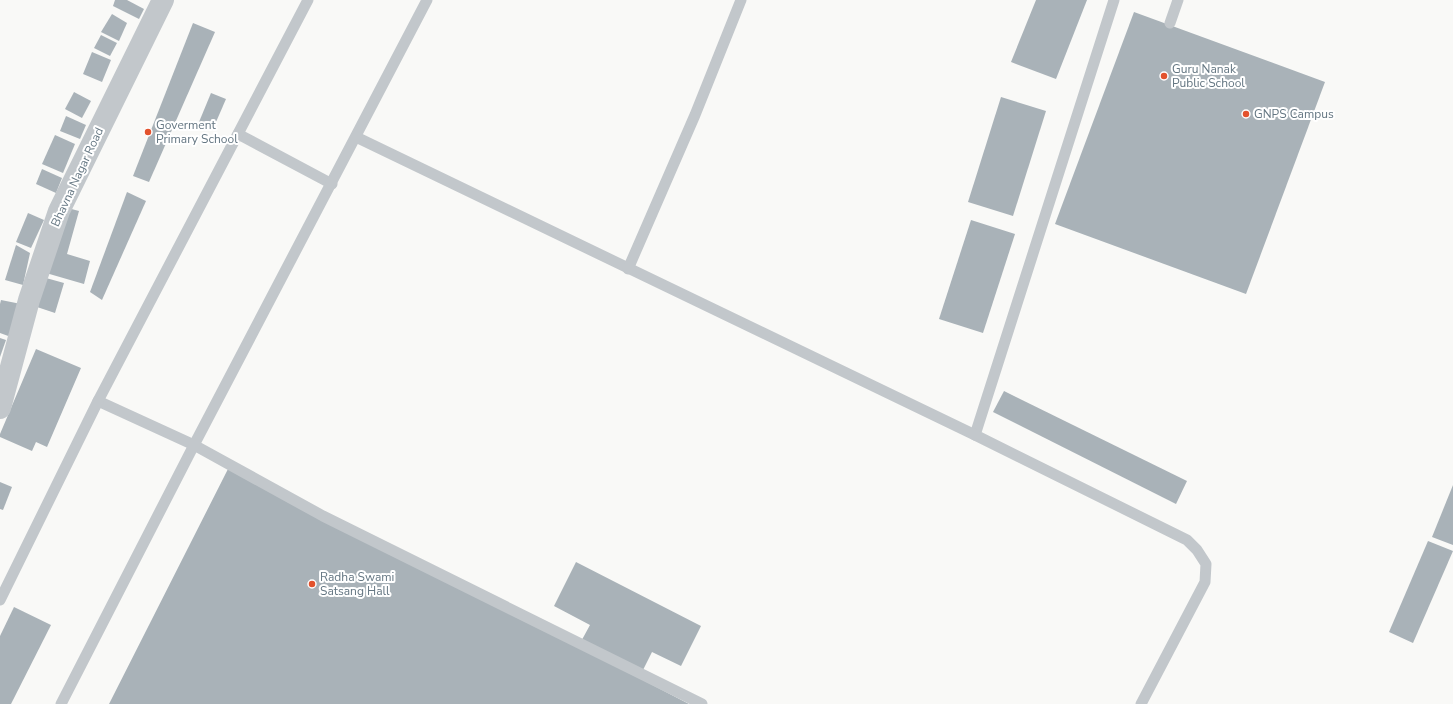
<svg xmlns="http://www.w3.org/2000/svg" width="1453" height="704" font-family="'Nunito Sans',sans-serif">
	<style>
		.building { fill: #a9b2b8 }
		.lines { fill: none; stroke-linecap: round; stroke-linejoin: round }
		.lane { stroke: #c2c7cb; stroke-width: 11 }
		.street { stroke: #c2c7cb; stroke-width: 22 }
		.poi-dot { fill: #e3522d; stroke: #fff; stroke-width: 1.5 }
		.labels { text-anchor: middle; stroke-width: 4; stroke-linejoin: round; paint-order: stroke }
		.poi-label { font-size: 12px; fill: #647682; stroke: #fff; text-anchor: start }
		.street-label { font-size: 12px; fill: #647682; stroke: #fff }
	</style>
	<rect width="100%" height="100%" fill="#f9f9f7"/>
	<!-- building -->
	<g class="building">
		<polygon points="115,0 127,0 144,9 139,19 113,6"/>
		<polygon points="1036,0 1087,0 1056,79 1011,62"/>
		<polygon points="1134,12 1325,82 1246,294 1055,224"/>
		<polygon points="112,14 127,23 119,41 101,32"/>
		<polygon points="193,23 215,32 149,182 133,176"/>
		<polygon points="101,35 117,43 110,56 94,48"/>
		<polygon points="92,52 111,60 102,82 83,74"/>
		<polygon points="74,92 91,101 82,118 65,109"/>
		<polygon points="211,93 226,99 213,129 199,122"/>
		<polygon points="1001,97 1046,111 1013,216 968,202"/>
		<polygon points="66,116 86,125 80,139 60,131"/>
		<polygon points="55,135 75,144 63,173 42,164"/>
		<polygon points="42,169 62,178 56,193 36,184"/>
		<polygon points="127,192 146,201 102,300 90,292"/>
		<polygon points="64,207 79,211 67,254 90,261 84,284 46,273"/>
		<polygon points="28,213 44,220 31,248 16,242"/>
		<polygon points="971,220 1015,234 983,333 939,319"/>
		<polygon points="16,245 30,253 23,285 5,280"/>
		<polygon points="46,278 64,283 55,313 37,307"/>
		<polygon points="1,300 21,304 11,337 0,333 0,304"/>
		<polygon points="0,338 6,340 0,357"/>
		<polygon points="36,349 81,368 47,447 36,442 32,451 0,437 0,434"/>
		<polygon points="1004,391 1187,481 1176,504 993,412"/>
		<polygon points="228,469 578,647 590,625 554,606 576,562 701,626 681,666 652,652 639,678 689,704 109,704"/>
		<polygon points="0,482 12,487 3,510 0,509"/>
		<polygon points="1453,485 1453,545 1432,537"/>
		<polygon points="1428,541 1453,551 1413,643 1389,632"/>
		<polygon points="14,607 51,625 11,704 0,704 0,636"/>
	</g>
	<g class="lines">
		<!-- lane -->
		<g class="lane">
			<polyline points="1114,0 975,435 1187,540 1197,550 1206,564 1205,582 1141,704"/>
			<polyline points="1170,23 1178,0"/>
			<polyline points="238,134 332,184"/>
			<polyline points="356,137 975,435"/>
			<polyline points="628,269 695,115 741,0"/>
			<polyline points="98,401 194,445 323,516 702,704"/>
			<polyline points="0,600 98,401 308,0"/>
			<polyline points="61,704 194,445 427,0"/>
		</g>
		<!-- street -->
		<polyline class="street" points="0,408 29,300 59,211 163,0"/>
	</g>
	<!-- markers -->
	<g class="poi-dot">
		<circle cx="1164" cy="76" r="4"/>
		<circle cx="1246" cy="114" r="4"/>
		<circle cx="148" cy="132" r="4"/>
		<circle cx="312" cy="584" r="4"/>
	</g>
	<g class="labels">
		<!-- poi labels -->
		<g class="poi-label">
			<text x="1172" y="73">Guru Nanak<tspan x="1172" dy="14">Public School</tspan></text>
			<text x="1254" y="118">GNPS Campus</text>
			<text x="156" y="129">Goverment<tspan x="156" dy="14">Primary School</tspan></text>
			<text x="320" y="581">Radha Swami<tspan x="320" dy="14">Satsang Hall</tspan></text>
		</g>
		<!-- street labels -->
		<g class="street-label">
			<text transform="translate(77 177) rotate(-65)" y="4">Bhavna Nagar Road</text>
		</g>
	</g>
</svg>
